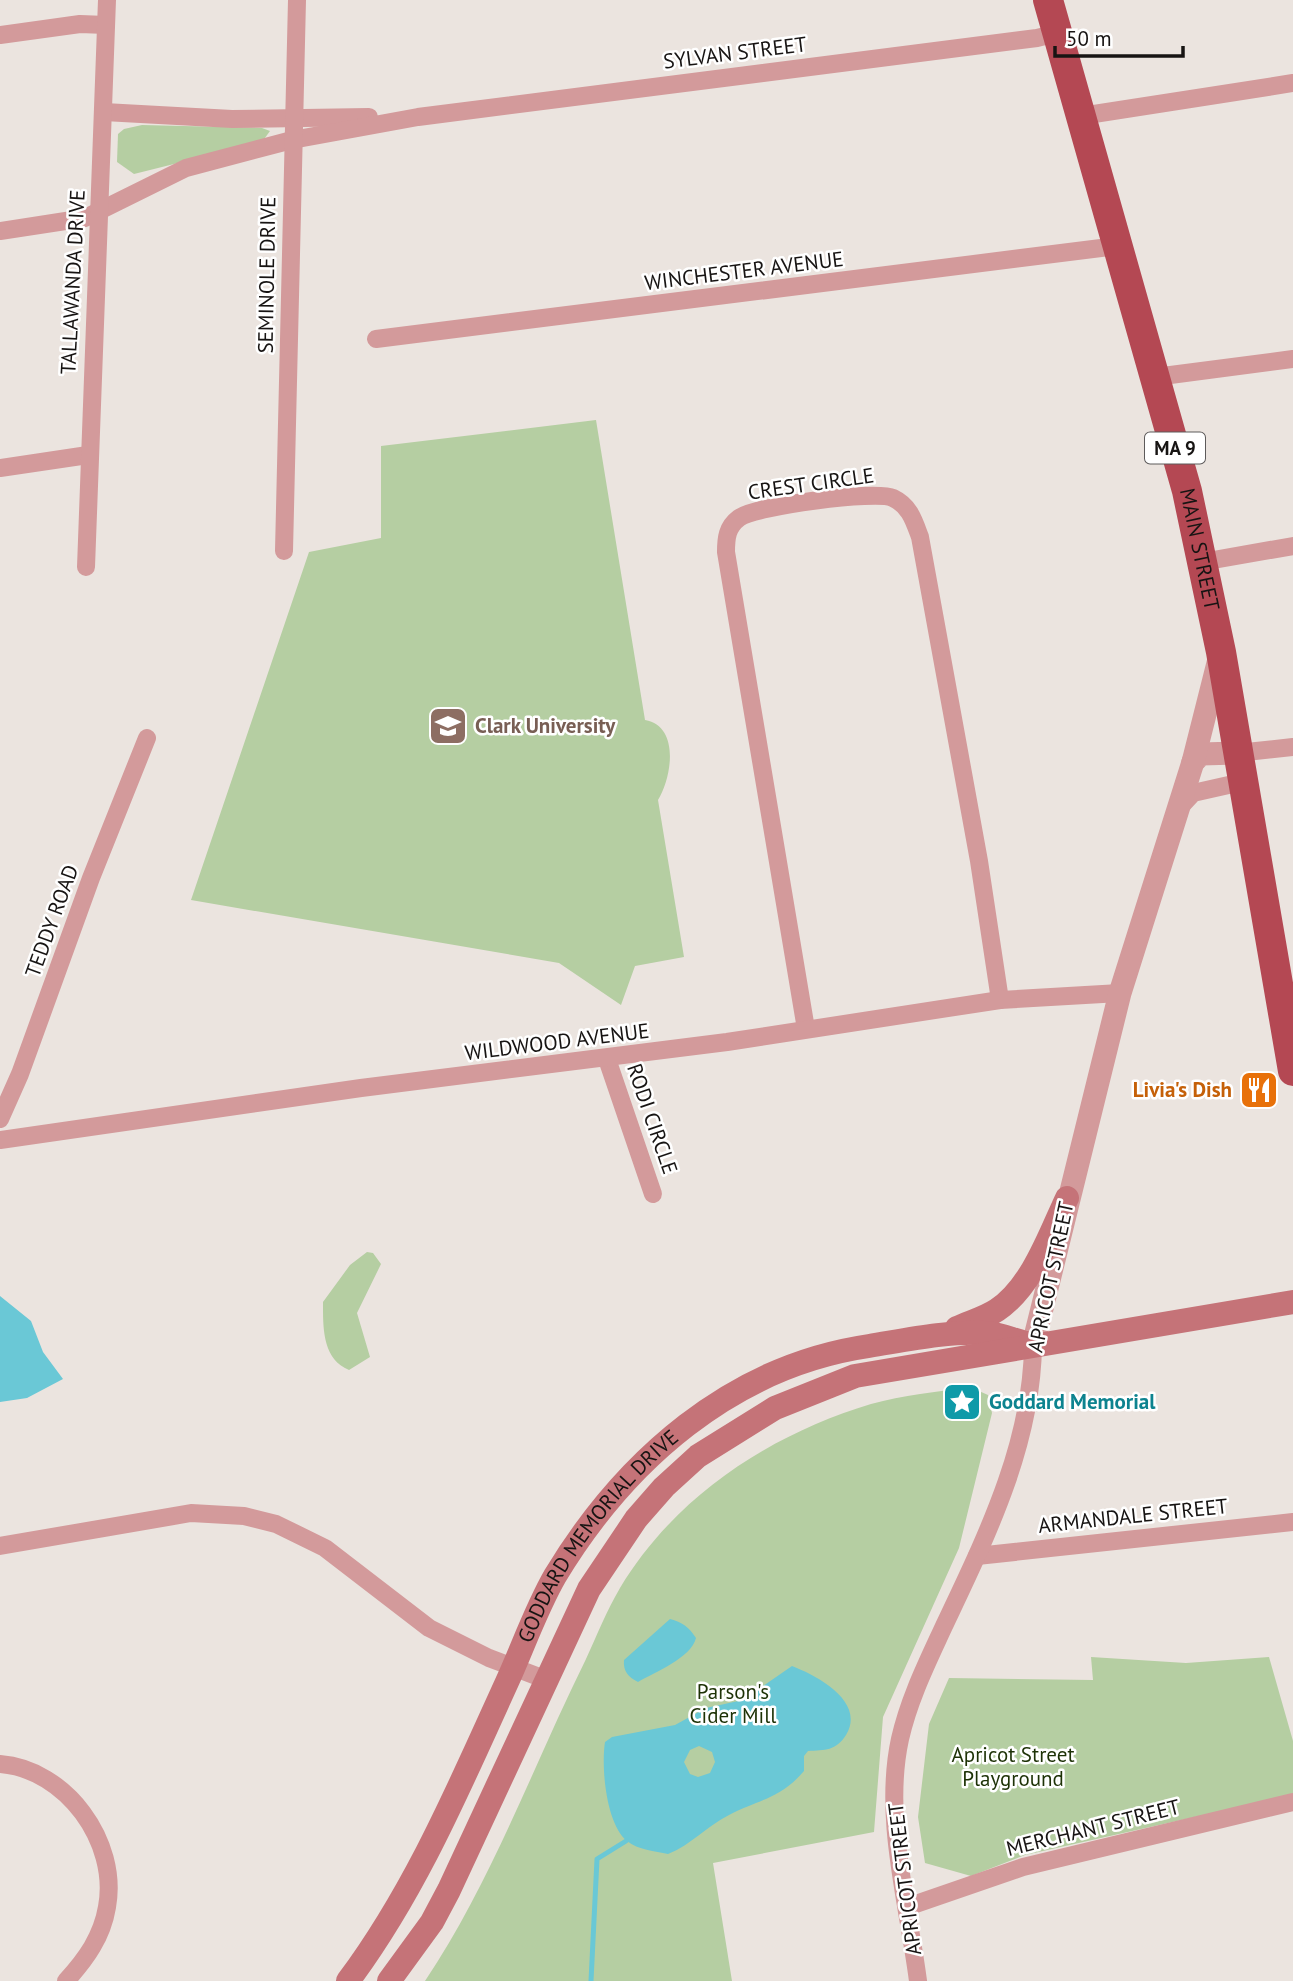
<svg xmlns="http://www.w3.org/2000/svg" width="1293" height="1981" font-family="'PT Sans',sans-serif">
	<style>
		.green { fill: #b5cea2 }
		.water { fill: #6ac8d6; fill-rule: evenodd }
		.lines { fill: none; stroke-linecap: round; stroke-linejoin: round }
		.stream { stroke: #6ac8d6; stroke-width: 5 }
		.minor { stroke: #d39a9b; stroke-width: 18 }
		.tertiary { stroke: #d39a9b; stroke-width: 23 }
		.secondary { stroke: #c57378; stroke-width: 24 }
		.trunk { stroke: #b44853; stroke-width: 30 }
		.labels { text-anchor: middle; stroke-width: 5; stroke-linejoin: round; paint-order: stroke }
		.shield { fill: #fff; stroke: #5d5a5a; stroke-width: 2 }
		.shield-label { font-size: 19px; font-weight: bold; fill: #171413 }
		.street-label { font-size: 21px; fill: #171413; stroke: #fff }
		.education-label { font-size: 21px; font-weight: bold; fill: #785e54; stroke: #fff; text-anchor: start }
		.food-label { font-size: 21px; font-weight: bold; fill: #c56008; stroke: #fff; text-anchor: end }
		.culture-label { font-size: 21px; font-weight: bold; fill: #0d838f; stroke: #fff; text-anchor: start }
		.park-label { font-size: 21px; fill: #1d3206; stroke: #fff }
	</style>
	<rect width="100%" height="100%" fill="#ebe4df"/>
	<!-- green -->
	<g class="green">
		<polygon points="142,125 262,128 270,131 262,142 134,174 117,162 118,134 124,129"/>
		<path d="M596,420L645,720C680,726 672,777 658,800L684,957L635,966L621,1005L559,963L191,900L309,552L381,538V446Z"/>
		<path d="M367,1252L373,1253L381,1264L357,1313L370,1357L349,1370C322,1359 323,1327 323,1302L350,1265Z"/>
		<path d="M970,1387L988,1395L992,1413L959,1548L883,1717L874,1832L713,1863L732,1981H425C492,1881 533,1766 586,1659C597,1635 607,1610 620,1588C675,1496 771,1434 871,1404C903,1395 937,1392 970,1387Z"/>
		<polygon points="1091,1657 1186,1663 1269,1657 1293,1741 1293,1795 1025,1855 971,1876 925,1863 918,1817 929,1724 949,1678 1093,1680"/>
	</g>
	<!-- water -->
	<g class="water">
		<polygon points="0,1296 31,1321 43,1352 63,1379 27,1398 0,1402"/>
		<path d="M670,1619C682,1622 689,1627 696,1638C691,1658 655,1672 638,1682C628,1677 623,1671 624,1660Z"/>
		<path d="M792,1666C818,1676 866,1702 846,1735C836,1751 825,1750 808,1751L804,1756V1771C780,1799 760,1799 729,1815C707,1826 691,1845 668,1854C655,1851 638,1850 627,1841C606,1824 601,1767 605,1742L612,1737L675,1725L706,1708L743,1700ZM699,1746L712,1752L715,1762L710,1773L698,1777L690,1774L684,1762L690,1750Z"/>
	</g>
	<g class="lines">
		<!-- stream -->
		<polyline class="stream" points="591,1981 597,1859 626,1841"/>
		<!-- minor -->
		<g class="minor">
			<polyline points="0,35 80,24 106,25"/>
			<polyline points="104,112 232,119 369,117"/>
			<polyline points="1081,116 1293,83"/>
			<polyline points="0,231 85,218 186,168 292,140 418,117 1037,38 1057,33"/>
			<polyline points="376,339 1117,246"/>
			<polyline points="1155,377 1293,359"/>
			<polyline points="0,468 88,455"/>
			<polyline points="284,551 297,0"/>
			<polyline points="1202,562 1293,546"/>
			<polyline points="86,567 107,0"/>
			<polyline points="1237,753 1293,747"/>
			<polyline points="1179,808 1193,793 1242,782"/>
			<path d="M806,1029L726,552C726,538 727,527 739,518C755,506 876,490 893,498C910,506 914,521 920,537L979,861L1000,1000"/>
			<polyline points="607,1059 653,1194"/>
			<polyline points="0,1119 20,1074 91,878 147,738"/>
			<polyline points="0,1140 361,1088 727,1042 1000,1000 1120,993"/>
			<polyline points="0,1546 191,1513 244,1516 276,1524 325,1548 429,1628 489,1658 547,1680"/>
			<polyline points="977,1556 1293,1522"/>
			<path d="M0,1764C66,1769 119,1842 107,1907C102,1937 86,1959 66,1981"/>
			<polyline points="907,1907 1023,1867 1293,1802"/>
			<path d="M918,1981C908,1903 883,1817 900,1739C909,1699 927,1663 944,1626C986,1537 1032,1445 1033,1345"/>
		</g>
		<!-- tertiary -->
		<g class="tertiary">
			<polyline points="1193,762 1201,754 1237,753"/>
			<polyline points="1033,1345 1120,993 1193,762 1219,659"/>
		</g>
		<!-- secondary -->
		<g class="secondary">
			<path d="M957,1328C970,1322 985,1318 997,1310C1032,1287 1050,1234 1067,1198"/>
			<path id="s1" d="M348,1981C416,1890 460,1785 507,1682C523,1647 536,1609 555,1576C625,1460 732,1366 869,1346C906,1340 947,1331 985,1333C998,1333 1013,1340 1026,1343"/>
			<polyline points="389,1981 432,1922 449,1890 589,1589 636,1519 664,1487 698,1456 775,1408 855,1376 1293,1302"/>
		</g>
		<!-- trunk -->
		<path class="trunk" id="s2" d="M1048,0L1187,491L1221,652L1293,1071"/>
	</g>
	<!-- icons -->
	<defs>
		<symbol id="university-square" viewBox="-11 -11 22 22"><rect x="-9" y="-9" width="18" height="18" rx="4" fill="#8d6e63" stroke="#fff"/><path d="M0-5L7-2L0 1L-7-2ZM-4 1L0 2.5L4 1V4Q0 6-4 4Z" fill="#fff"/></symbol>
		<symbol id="restaurant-square" viewBox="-11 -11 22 22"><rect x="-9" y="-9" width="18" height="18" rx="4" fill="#e8710a" stroke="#fff"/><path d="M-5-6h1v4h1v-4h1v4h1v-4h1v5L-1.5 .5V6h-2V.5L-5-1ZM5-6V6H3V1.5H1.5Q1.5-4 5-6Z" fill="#fff"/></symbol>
		<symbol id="sight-square" viewBox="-11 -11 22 22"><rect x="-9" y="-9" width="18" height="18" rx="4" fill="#0f9aa8" stroke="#fff"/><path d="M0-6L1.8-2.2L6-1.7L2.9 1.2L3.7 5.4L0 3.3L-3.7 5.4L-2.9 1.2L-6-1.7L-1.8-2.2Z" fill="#fff"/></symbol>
	</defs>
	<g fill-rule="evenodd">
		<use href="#university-square" x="426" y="704" width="44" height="44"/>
		<use href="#restaurant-square" x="1237" y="1068" width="44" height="44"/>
		<use href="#sight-square" x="940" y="1380" width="44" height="44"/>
	</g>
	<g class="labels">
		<!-- shield labels -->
		<rect class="shield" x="1145" y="432.5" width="60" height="31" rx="5"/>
		<g class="shield-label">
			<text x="1175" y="455">MA 9</text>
		</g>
		<!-- street labels -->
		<g class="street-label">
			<text transform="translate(735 53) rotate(-7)" y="7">SYLVAN STREET</text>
			<text transform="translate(744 271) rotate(-7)" y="7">WINCHESTER AVENUE</text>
			<text transform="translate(267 275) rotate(-89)" y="7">SEMINOLE DRIVE</text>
			<text transform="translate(73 282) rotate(-87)" y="7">TALLAWANDA DRIVE</text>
			<text transform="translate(811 484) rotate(-8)" y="7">CREST CIRCLE</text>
			<text dy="7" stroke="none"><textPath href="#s2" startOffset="570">MAIN STREET</textPath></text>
			<text transform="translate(52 921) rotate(-70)" y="7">TEDDY ROAD</text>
			<text transform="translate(557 1042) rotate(-7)" y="7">WILDWOOD AVENUE</text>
			<text transform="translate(652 1119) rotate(71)" y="7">RODI CIRCLE</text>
			<text transform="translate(1051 1277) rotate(-78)" y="7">APRICOT STREET</text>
			<text transform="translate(1133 1516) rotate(-6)" y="7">ARMANDALE STREET</text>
			<text dy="7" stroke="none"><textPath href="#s1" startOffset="513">GODDARD MEMORIAL DRIVE</textPath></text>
			<text transform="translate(1093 1828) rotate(-14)" y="7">MERCHANT STREET</text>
			<text transform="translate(905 1879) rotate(-97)" y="7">APRICOT STREET</text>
		</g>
		<!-- education labels -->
		<g class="education-label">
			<text x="475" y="733">Clark University</text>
		</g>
		<!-- food labels -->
		<g class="food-label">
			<text x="1232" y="1097">Livia's Dish</text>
		</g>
		<!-- culture labels -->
		<g class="culture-label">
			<text x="989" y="1409">Goddard Memorial</text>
		</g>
		<!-- park labels -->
		<g class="park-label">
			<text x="733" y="1699">Parson's<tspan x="733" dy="24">Cider Mill</tspan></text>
			<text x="1013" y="1762">Apricot Street<tspan x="1013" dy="24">Playground</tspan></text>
		</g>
	</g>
	<!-- scale -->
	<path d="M1055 46v10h128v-10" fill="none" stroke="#171413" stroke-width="3.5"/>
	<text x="1066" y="46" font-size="21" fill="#171413" stroke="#ffffff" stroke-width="5" paint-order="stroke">50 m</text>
</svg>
